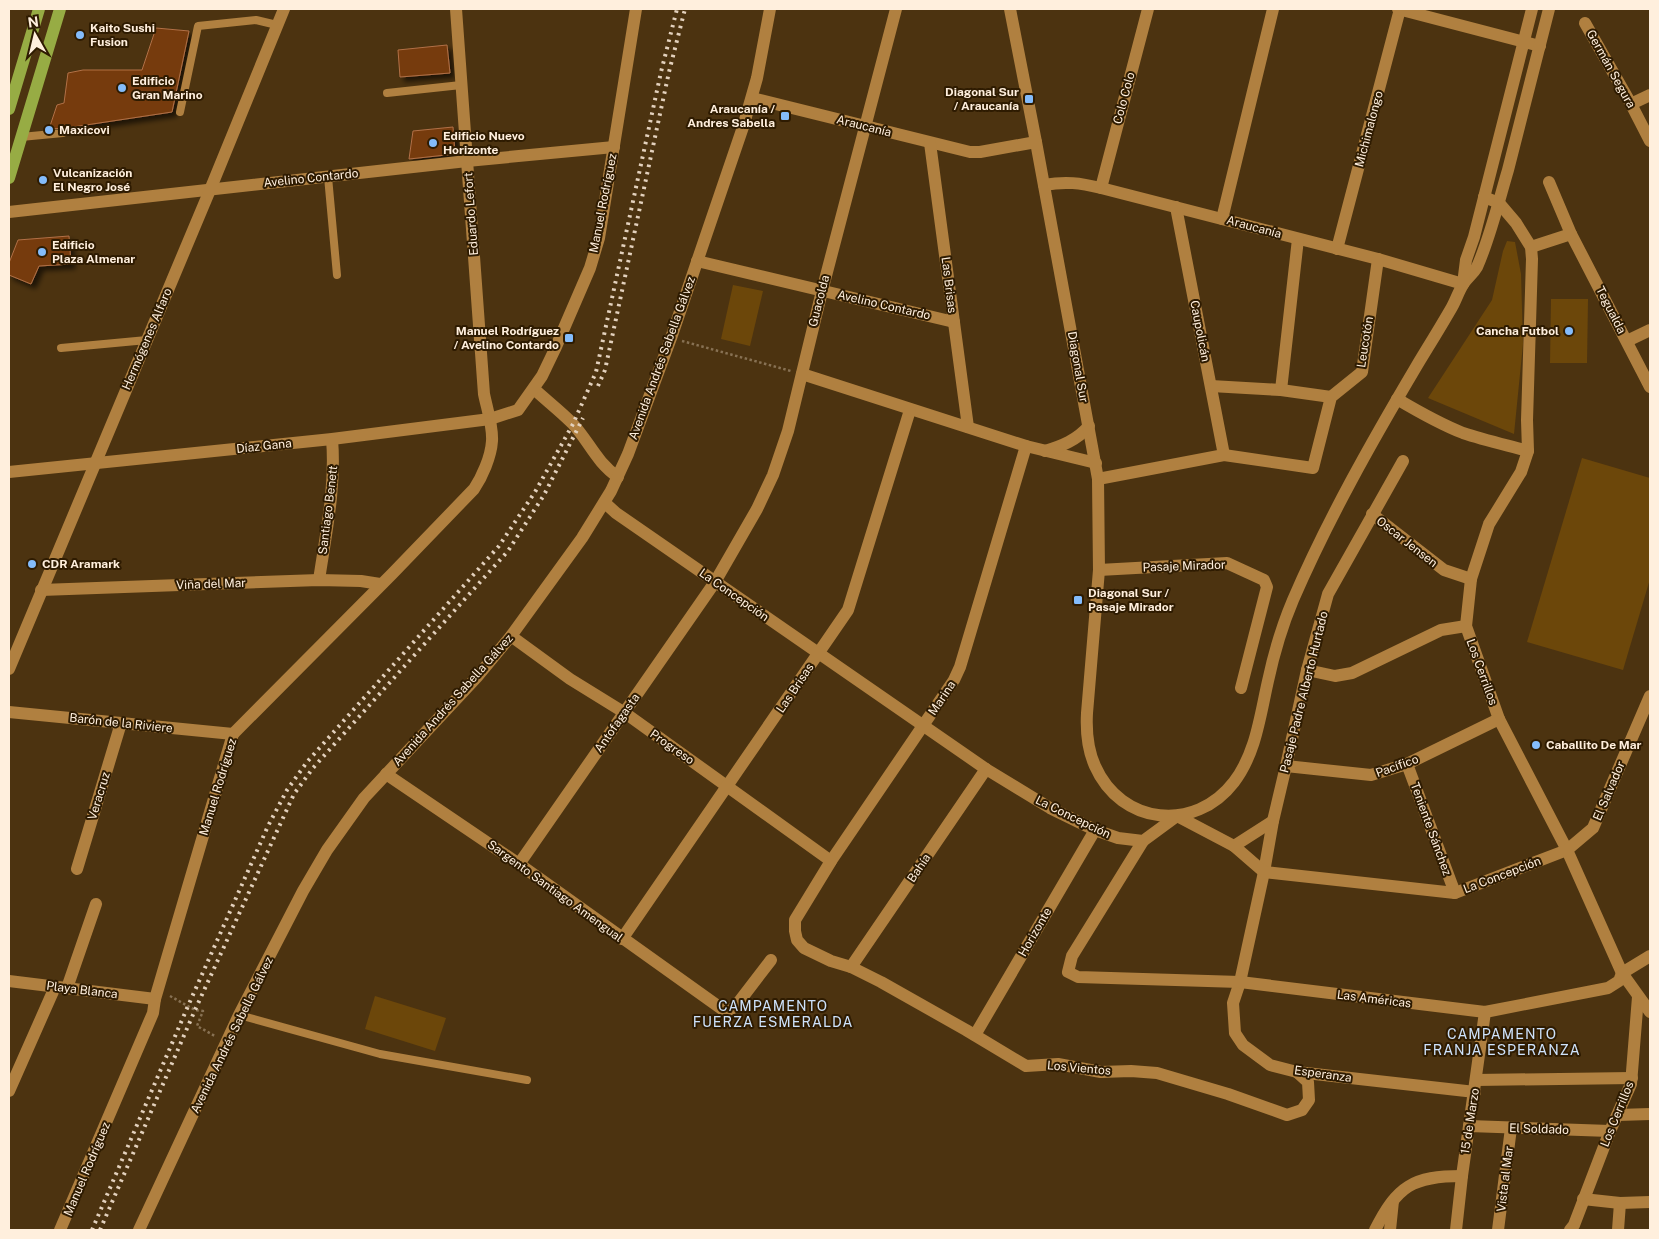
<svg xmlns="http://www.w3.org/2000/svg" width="1659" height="1239" font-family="'Public Sans',sans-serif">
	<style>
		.green { fill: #6c470a }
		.building { fill: #763a0b; stroke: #b17047; filter: url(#shadow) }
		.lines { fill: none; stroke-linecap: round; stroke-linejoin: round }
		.path { stroke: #877153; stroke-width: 2.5; stroke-dasharray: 2.5 2.5; stroke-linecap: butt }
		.service { stroke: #b08040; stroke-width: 8 }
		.minor { stroke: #b08040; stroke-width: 12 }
		.tertiary { stroke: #b08040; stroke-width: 12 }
		.secondary { stroke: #b08040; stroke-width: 12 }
		.primary { stroke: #97ac44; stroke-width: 12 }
		.rail { stroke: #e3d1bd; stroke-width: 4; stroke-dasharray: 2.5 5; stroke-linecap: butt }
		.poi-dot { fill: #84bcfb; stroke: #2e1b01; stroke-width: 2 }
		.labels { text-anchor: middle; stroke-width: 4; stroke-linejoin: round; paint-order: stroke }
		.poi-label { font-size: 12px; font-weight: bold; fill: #ffefdd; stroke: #2e1b01; text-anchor: start }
		.street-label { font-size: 12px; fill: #ffefdd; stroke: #2e1b01 }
		.neighbourhood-label { font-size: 14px; letter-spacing: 1px; fill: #cee2fb; stroke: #2e1b01 }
	</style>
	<defs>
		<filter id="shadow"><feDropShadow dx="4.5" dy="4.5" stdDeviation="2.5" flood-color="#0009"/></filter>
	</defs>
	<rect width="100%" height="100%" fill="#4c3310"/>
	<!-- green -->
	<g class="green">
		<polygon points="1507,241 1515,242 1521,274 1523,344 1514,434 1428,398 1492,300 1503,251"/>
		<polygon points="733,285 763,291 750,346 721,339"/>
		<polygon points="1551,299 1588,299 1587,363 1550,363"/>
		<polygon points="1582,458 1650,478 1650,579 1623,670 1527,642"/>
		<polygon points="375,996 446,1018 435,1051 365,1029"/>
	</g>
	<!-- building -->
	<g class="building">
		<polygon points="156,28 189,31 172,112 66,128 49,129 57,105 64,103 68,73 83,70 142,70"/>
		<polygon points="447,45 450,73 400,77 398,50"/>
		<polygon points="453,127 455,154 409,159 413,131"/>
		<polygon points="69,236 71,264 39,266 31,284 9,275 9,263 18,240"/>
	</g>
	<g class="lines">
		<!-- path -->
		<g class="path">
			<polyline points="682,341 791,371"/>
			<polyline points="170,996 195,1010 203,1011 197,1026 215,1036"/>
		</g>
		<!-- service -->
		<g class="service">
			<polyline points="387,93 461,85"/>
			<polyline points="180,112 198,26 256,20 277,25"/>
			<polyline points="21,137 63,133"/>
			<polyline points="328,177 337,275"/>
			<polyline points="61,348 147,340"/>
			<polyline points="239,1015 380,1054 527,1080"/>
		</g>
		<!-- minor -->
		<g class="minor">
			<polyline points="1585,23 1631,104 1650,141"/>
			<polyline points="752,98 970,152 980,152 1036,142"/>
			<polyline points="1631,104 1650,95"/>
			<polyline points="930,143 968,427"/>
			<polyline points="1549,182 1571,234 1650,387"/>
			<path d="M1044,185C1066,181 1080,183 1101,188L1378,259L1463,284"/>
			<polyline points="1101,188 1148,9"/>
			<polyline points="1484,197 1499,203 1516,223 1531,247 1532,259 1527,420 1528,451 1521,472 1489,524 1471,579 1466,626 1499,719 1567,850 1622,973 1650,956"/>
			<polyline points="1176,207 1224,455"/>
			<polyline points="9,212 467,161 614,147"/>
			<polyline points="1222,219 1273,9"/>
			<polyline points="1531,247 1571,234"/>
			<polyline points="1337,249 1400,9"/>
			<polyline points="697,261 954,322"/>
			<polyline points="1627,341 1650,330"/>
			<polyline points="802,374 1026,446 1096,463"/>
			<polyline points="1211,386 1281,390 1331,397"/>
			<polyline points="1281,390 1298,239"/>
			<path d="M1397,399C1419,412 1440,424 1463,433C1484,440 1506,445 1528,451"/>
			<polyline points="1026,446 960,667 954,680 831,861 795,920 795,931 797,940 804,948 831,961 851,967 881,982 966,1030 1026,1066 1058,1064 1101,1072 1131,1071 1157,1073 1228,1094 1287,1115 1302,1110 1309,1100 1308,1082 1297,1072"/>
			<path d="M1045,451C1062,446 1077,440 1089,426"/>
			<polyline points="1403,461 1328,594 1307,670 1286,766 1273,821 1264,872 1240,982 1233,1003 1235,1033 1243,1045 1270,1065 1297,1072 1475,1092"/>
			<polyline points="1098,479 1224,455 1313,468 1331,397 1362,372 1378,259"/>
			<polyline points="1372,514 1444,570 1471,579"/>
			<polyline points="1099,570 1227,563 1264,580 1267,587 1241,688"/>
			<path d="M319,580C326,533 336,486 332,439"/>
			<polyline points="41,590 319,580 361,581 380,584"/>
			<polyline points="511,636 570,679 625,713 831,861"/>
			<polyline points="9,669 210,190 284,9"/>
			<polyline points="1307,670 1335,676 1352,673 1441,630 1466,626"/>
			<polyline points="9,712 233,734"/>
			<polyline points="1407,764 1455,893"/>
			<polyline points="1286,766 1371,775 1407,764 1499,719"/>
			<polyline points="386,774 519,864 722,1009 729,1010 735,1007 771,960"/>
			<polyline points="1177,816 1234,846 1264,872 1455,893 1567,850 1593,828 1650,696"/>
			<polyline points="1143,841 1072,956 1068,972 1078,977 1240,982 1485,1012 1608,988 1619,981 1622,973 1650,1012"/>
			<polyline points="1234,846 1273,821"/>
			<polyline points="519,864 715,582 757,509 773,475 788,431 822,291 896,9"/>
			<polyline points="77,869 121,723"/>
			<polyline points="622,939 848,610 910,410"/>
			<polyline points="851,967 986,769"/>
			<polyline points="9,981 155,999"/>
			<polyline points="67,988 96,904"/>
			<polyline points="975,1035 1095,830"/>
			<polyline points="1476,1080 1632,1078"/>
			<polyline points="9,1091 55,987"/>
			<polyline points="1618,1115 1650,1114"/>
			<polyline points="1469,1126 1610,1131"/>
			<polyline points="1583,1199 1620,1203 1650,1202"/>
			<path d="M60,1230L153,1013L155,999L233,734L392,574L474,489C482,477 491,457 492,441C493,426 487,409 484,394L456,9"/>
			<path d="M1375,1230C1397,1186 1413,1176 1462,1176"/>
			<polyline points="1390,1230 1393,1201"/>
			<polyline points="1456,1230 1462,1176 1485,1012"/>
			<polyline points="1498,1230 1511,1128"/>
			<polyline points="1570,1230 1574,1225 1610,1131 1631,1084 1638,997"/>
			<polyline points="1618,1230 1620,1203"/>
		</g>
		<!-- tertiary -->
		<g class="tertiary">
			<polyline points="1398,9 1540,46"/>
			<path d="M534,389C546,400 560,411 572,423C589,441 596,462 618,477"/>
			<polyline points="9,472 332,439 490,419 518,410 542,376 555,349 590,268 599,238 636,9"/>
			<polyline points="605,503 616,513 986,769 1050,808 1095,830 1118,838 1143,841 1177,816"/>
		</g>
		<!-- secondary -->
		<g class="secondary">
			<path d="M1010,9L1036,142L1098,479L1099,570L1087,713C1086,731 1087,748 1095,766C1121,825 1195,833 1234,782C1256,753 1260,716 1268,681C1274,653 1282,626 1293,600C1328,519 1371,443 1416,367C1428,347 1440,328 1452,307C1456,300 1459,290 1464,283C1468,277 1473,274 1477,267C1490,238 1499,200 1508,170C1522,116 1536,62 1549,9"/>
			<polyline points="1463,284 1466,260 1474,237 1532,9"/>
			<polyline points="139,1230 239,1015 303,891 327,850 364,798 477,677 511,636 582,538 611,491 628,454 671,338 743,127 757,78 770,9"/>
		</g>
		<!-- primary -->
		<g class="primary">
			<polyline points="9,109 39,9"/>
			<polyline points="9,178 60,9"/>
		</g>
		<!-- rail -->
		<g class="rail">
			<polyline points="598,386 605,370 669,72 685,9"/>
			<polyline points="92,1230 188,1006 268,826 287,790 307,762 499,546 535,492 573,424 596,372 661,72 677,9"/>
			<polyline points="100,1230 195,1010 294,794 313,768 508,551 544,495 583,418"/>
		</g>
	</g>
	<!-- markers -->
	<g class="poi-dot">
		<circle cx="80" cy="35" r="5"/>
		<circle cx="122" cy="88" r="5"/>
		<rect x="1024" y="94" width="10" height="10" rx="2.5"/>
		<rect x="780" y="111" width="10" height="10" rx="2.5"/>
		<circle cx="49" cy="130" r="5"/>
		<circle cx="433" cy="143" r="5"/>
		<circle cx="43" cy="180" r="5"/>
		<circle cx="42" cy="252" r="5"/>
		<circle cx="1569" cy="331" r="5"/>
		<rect x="564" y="333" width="10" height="10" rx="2.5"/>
		<circle cx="32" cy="564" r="5"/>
		<rect x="1073" y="595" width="10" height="10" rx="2.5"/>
		<circle cx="1536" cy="745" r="5"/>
	</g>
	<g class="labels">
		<!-- poi labels -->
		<g class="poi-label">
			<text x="90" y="32">Kaito Sushi<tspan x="90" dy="14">Fusion</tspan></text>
			<text x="132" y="85">Edificio<tspan x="132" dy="14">Gran Marino</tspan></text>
			<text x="1019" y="96" text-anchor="end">Diagonal Sur<tspan x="1019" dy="14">/ Araucanía</tspan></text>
			<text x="775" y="113" text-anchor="end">Araucanía /<tspan x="775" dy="14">Andres Sabella</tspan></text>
			<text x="59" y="134">Maxicovi</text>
			<text x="443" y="140">Edificio Nuevo<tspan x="443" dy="14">Horizonte</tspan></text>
			<text x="53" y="177">Vulcanización<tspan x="53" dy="14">El Negro José</tspan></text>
			<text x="52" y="249">Edificio<tspan x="52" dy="14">Plaza Almenar</tspan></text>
			<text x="559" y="335" text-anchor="end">Manuel Rodríguez<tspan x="559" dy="14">/ Avelino Contardo</tspan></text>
			<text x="1559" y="335" text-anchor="end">Cancha Futbol</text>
			<text x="42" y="568">CDR Aramark</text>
			<text x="1088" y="597">Diagonal Sur /<tspan x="1088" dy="14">Pasaje Mirador</tspan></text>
			<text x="1546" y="749">Caballito De Mar</text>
		</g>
		<!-- street labels -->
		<g class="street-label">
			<text transform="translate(1611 69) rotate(61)" y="4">Germán Segura</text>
			<text transform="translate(1124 98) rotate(-75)" y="4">Colo Colo</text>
			<text transform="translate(864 126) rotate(14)" y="4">Araucanía</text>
			<text transform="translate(1369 129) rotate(-75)" y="4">Michimalongo</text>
			<text transform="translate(311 178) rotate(-6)" y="4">Avelino Contardo</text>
			<text transform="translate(603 203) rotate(-79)" y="4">Manuel Rodríguez</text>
			<text transform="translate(471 214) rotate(-94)" y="4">Eduardo Lefort</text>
			<text transform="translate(1254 227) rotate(15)" y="4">Araucanía</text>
			<text transform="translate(949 285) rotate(83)" y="4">Las Brisas</text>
			<text transform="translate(819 301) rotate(-76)" y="4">Guacolda</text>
			<text transform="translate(884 305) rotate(13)" y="4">Avelino Contardo</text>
			<text transform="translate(1611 310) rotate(63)" y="4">Tegualda</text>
			<text transform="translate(1200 331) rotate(79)" y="4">Caupolicán</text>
			<text transform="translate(147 339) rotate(-67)" y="4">Hermógenes Alfaro</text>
			<text transform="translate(1365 342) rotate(-81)" y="4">Leucotón</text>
			<text transform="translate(662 358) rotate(-70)" y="4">Avenida Andrés Sabella Gálvez</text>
			<text transform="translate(1078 367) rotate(80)" y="4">Diagonal Sur</text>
			<text transform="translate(264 446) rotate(-6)" y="4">Díaz Gana</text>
			<text transform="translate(328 510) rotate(-83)" y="4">Santiago Benett</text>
			<text transform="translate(1407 542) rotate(38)" y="4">Oscar Jensen</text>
			<text transform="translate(1184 566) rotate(-2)" y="4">Pasaje Mirador</text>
			<text transform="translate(211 584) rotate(-2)" y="4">Viña del Mar</text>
			<text transform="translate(734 595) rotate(35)" y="4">La Concepción</text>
			<text transform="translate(1482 672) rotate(70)" y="4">Los Cerrillos</text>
			<text transform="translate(795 688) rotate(-56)" y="4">Las Brisas</text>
			<text transform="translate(1304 692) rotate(-76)" y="4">Pasaje Padre Alberto Hurtado</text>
			<text transform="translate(942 698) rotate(-56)" y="4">Marina</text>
			<text transform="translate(453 700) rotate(-48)" y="4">Avenida Andrés Sabella Gálvez</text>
			<text transform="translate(121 723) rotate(6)" y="4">Barón de la Riviere</text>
			<text transform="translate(617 723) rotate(-55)" y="4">Antofagasta</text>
			<text transform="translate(672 747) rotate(35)" y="4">Progreso</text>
			<text transform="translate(1397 766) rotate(-20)" y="4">Pacífico</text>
			<text transform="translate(218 787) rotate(-73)" y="4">Manuel Rodríguez</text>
			<text transform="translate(1609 791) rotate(-67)" y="4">El Salvador</text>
			<text transform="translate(99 796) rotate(-73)" y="4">Veracruz</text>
			<text transform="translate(1073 817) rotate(26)" y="4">La Concepción</text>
			<text transform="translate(1431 829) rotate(70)" y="4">Teniente Sánchez</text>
			<text transform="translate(919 868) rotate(-56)" y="4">Bahía</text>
			<text transform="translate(1502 875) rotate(-21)" y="4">La Concepción</text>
			<text transform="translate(555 891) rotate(36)" y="4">Sargento Santiago Amengual</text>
			<text transform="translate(1035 932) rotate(-60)" y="4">Horizonte</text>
			<text transform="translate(82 990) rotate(7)" y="4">Playa Blanca</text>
			<text transform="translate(1374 999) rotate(7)" y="4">Las Américas</text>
			<text transform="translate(232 1035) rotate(-64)" y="4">Avenida Andrés Sabella Gálvez</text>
			<text transform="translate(1079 1068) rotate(5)" y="4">Los Vientos</text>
			<text transform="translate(1323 1074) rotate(8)" y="4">Esperanza</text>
			<text transform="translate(1617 1114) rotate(-68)" y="4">Los Cerrillos</text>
			<text transform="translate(1470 1121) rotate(-81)" y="4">15 de Marzo</text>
			<text transform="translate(1539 1129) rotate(2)" y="4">El Soldado</text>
			<text transform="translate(87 1169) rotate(-67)" y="4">Manuel Rodríguez</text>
			<text transform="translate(1505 1179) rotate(-83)" y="4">Vista al Mar</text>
		</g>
		<!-- neighbourhood labels -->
		<g class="neighbourhood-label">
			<text x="773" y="1011">CAMPAMENTO<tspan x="773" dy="16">FUERZA ESMERALDA</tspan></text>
			<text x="1502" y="1039">CAMPAMENTO<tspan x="1502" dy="16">FRANJA ESPERANZA</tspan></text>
		</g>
	</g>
	<!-- border -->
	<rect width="1659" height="1239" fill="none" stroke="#ffefdd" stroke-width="20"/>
	<!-- north arrow -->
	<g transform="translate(35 35) rotate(352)" stroke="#2e1b01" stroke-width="4" paint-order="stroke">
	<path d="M0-4L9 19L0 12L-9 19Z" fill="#ffefdd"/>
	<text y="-8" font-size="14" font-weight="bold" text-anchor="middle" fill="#ffefdd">N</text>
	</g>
</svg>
